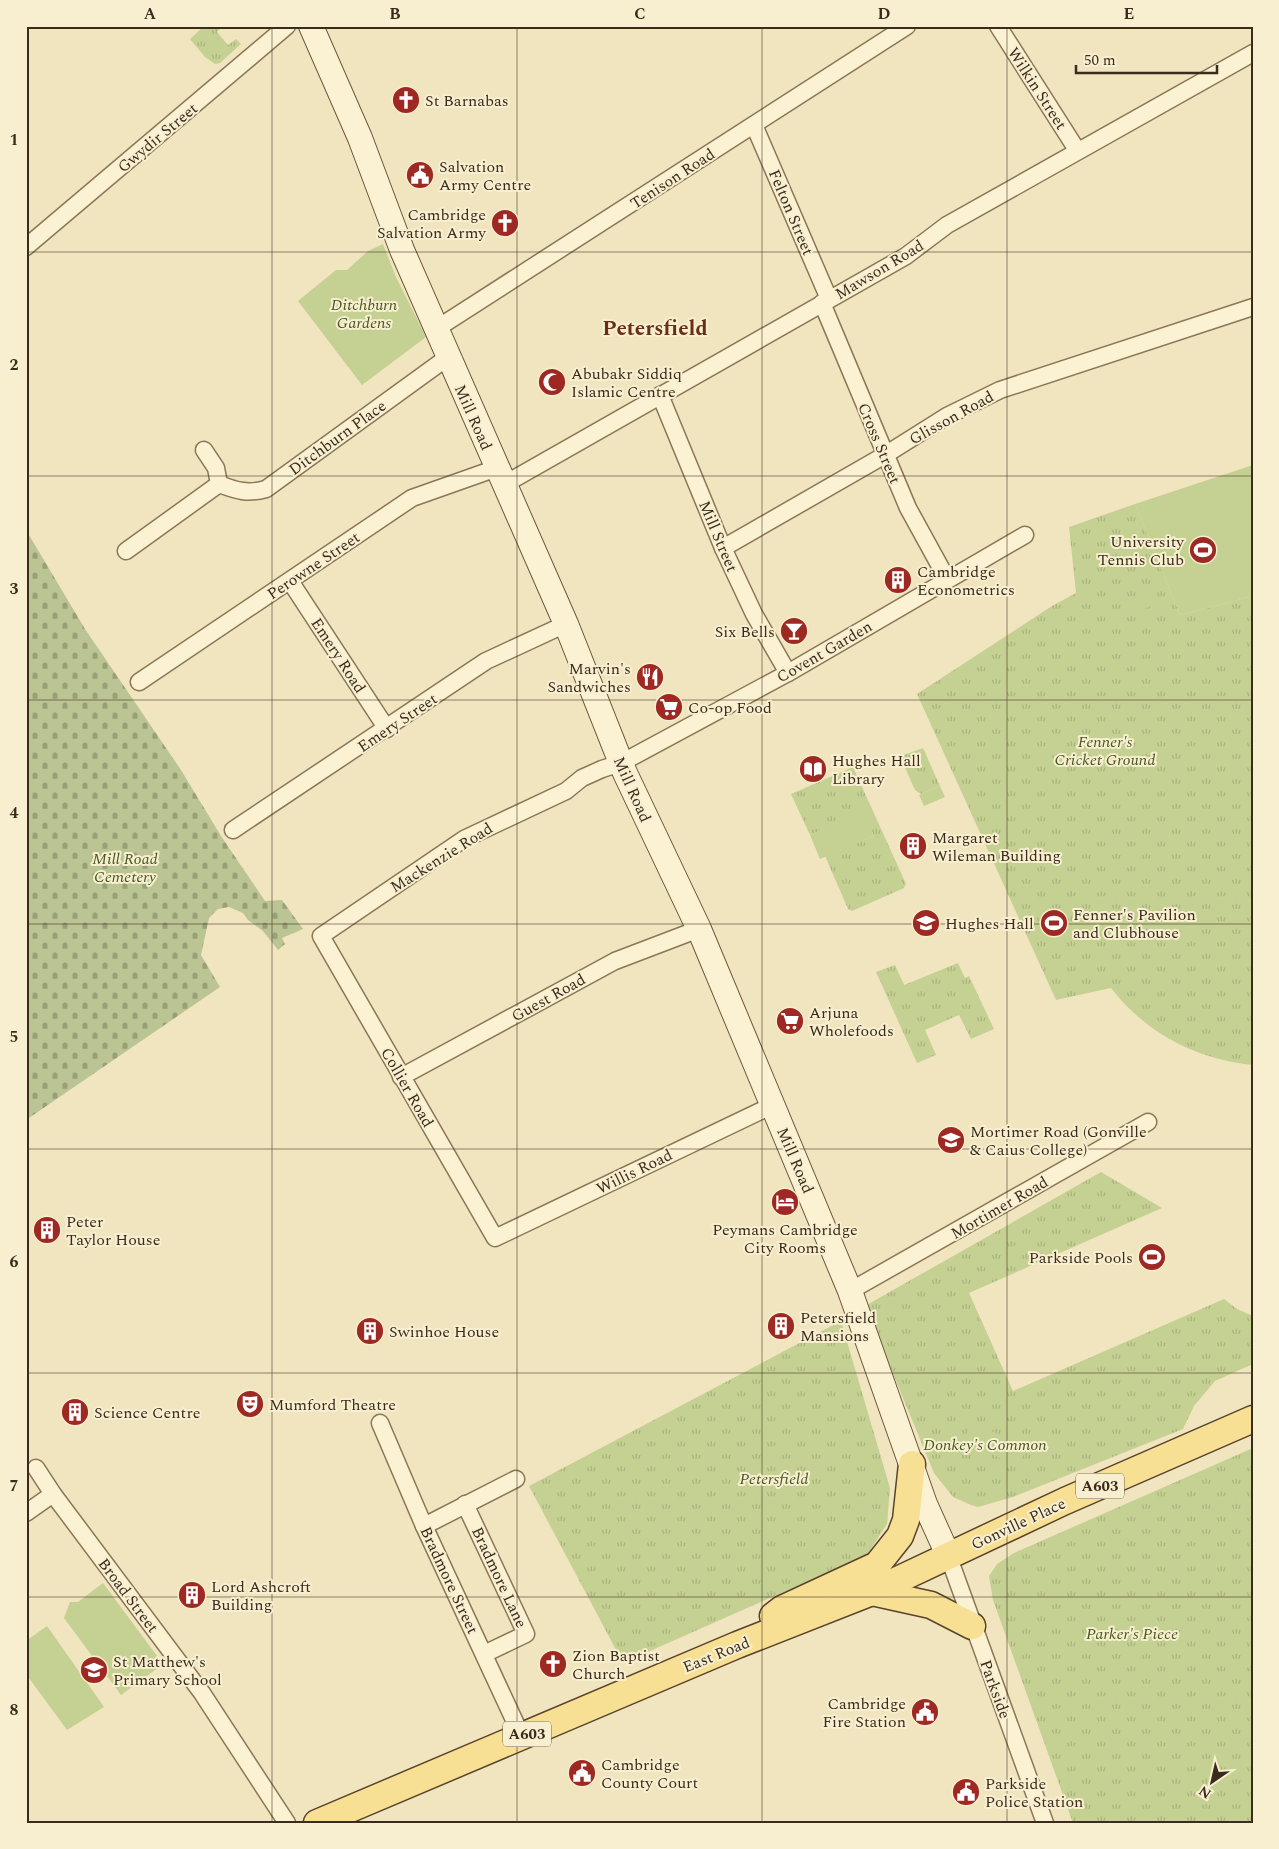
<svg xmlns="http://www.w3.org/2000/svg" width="1279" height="1849" font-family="Spectral,serif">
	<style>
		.grass { fill: url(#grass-tufts) }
		.cemetery { fill: url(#cemetery-stones) }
		.garden { fill: #c5d093 }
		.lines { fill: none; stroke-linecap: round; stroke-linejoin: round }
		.street-casing { stroke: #8b7656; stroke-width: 19 }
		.secondary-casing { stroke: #6d573a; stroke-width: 26 }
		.primary-casing { stroke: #58432b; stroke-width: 29 }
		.street { stroke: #fbf2d3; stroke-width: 16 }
		.secondary { stroke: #fbf2d3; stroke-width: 24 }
		.primary { stroke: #f7df94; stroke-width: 26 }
		.grid { fill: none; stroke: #3a2c1c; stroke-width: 1; stroke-opacity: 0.55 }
		.labels { text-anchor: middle; stroke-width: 4; stroke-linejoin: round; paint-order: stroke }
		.shield { fill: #f8efd0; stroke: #736652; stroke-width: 1 }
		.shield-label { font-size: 15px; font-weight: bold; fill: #3a2c1c }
		.street-label { font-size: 16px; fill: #3a2c1c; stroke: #f8efd0 }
		.poi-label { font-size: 16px; fill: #3a2c1c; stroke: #f8efd0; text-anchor: start }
		.park-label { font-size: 16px; font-style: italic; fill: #465821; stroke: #f8efd0 }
		.district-label { font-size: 21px; font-weight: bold; fill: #692e18; stroke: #f8efd0 }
		.neatline { fill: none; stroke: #3a2c1c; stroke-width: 2 }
		.grid-label { font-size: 16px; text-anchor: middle; font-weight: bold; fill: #3a2c1c }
	</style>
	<defs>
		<pattern id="grass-tufts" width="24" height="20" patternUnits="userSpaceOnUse" patternTransform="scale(1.25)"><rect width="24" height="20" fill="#c5d093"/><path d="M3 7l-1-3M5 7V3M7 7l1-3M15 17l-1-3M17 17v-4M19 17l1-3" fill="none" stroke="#aab37e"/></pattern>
		<pattern id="cemetery-stones" width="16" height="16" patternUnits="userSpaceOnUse" patternTransform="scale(1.25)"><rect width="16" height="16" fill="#bbc493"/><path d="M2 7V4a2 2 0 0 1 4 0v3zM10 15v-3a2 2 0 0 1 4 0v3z" fill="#999f77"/></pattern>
	</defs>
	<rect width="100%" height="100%" fill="#f1e5c0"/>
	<!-- grass -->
	<g class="grass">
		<polygon points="204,26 223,26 217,32 228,45 236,39 241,44 220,63 215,64 205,57 190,39"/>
		<path d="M1135,504L1180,615L1253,596V1065C1195,1059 1146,1033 1111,988L1056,1000L917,694L1052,606L1076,593L1069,527Z"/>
		<polygon points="923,748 940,786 921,794 915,790 902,761 904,755"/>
		<polygon points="853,767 906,884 904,888 852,911 848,909 825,856 874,836 863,812 810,835 791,794"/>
		<polygon points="958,963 965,978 969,976 994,1029 971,1039 959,1015 925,1030 936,1055 917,1063 876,972 895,965 904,985"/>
		<polygon points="1101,1172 1162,1208 969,1293 1013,1391 1224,1299 1237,1309 1253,1316 1253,1364 1215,1381 1194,1406 1183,1429 1013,1497 978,1507 971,1505 953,1497 934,1473 865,1306"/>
		<polygon points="841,1321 890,1488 887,1524 867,1555 623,1663 529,1486"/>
		<polygon points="1253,1448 1253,1823 1073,1823 993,1600 989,1576 997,1564 1014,1553"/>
	</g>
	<!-- cemetery -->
	<polygon class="cemetery" points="26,530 85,629 181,770 221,836 265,901 282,900 303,929 282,938 285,944 278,950 263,931 248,920 243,913 229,907 218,909 209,918 201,955 220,987 26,1120"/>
	<!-- garden -->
	<g class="garden">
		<polygon points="383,244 396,277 426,337 362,385 298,301 336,270 347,270 368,251"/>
		<polygon points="1253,465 1253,596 1180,615 1135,504"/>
		<polygon points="1151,592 1156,604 1135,612 1130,600"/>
		<polygon points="940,786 945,797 924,806 919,795"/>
		<polygon points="863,811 874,836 820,859 810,835"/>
		<polygon points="973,1422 1027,1448 1017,1467 964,1440"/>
		<polygon points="103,1583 160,1660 159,1667 121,1695 64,1618 70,1602 78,1602"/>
		<polygon points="47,1626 104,1707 67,1730 26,1674 26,1641"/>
	</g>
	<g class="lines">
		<defs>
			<g id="street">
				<polyline points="998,26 1077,150"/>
				<polyline points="754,125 829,299"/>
				<polyline points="26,247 287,26"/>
				<polyline points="822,303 908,508 947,579"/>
				<polyline points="436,329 907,26"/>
				<polyline points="660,395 723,548 754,614 788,673"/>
				<polyline points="204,450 216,468 219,484"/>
				<polyline points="505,484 906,256 947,225 1253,53"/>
				<polyline points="723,548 885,455 947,416 1000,390 1253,307"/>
				<path d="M126,551L219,484C237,491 248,494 266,489L448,357"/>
				<polyline points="290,581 387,729"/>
				<polyline points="139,682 412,498 497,468"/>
				<polyline points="233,830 486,661 566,624"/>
				<polyline points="401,1077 615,961 699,929"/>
				<polyline points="773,1105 495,1238 321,936 464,839 566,791 582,778 602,769 621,763 788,673 1025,535"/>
				<polyline points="850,1291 1148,1122"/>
				<polyline points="380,1423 424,1526 522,1737"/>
				<polyline points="36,1468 53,1494 202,1693 287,1823"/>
				<polyline points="465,1504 526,1634 484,1654"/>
				<polyline points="26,1513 53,1494"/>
				<polyline points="424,1526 516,1479"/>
				<polyline points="948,1555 1045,1823"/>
			</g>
			<polyline id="secondary" points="311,26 360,138 402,250 566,624 625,773 699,929 850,1291 925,1504 948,1555"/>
			<g id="primary">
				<polyline points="872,1592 931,1605 972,1626"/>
				<polyline points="773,1616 782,1609 877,1565 900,1536 906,1520 912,1464"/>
				<polyline points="317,1823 737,1645 872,1592 1065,1501 1253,1419"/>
			</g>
		</defs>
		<!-- street casing -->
		<use href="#street" class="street-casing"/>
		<!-- secondary casing -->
		<use href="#secondary" class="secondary-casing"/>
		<!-- primary casing -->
		<use href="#primary" class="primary-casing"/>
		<!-- street -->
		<use href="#street" class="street"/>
		<!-- secondary -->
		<use href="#secondary" class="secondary"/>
		<!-- primary -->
		<use href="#primary" class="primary"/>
	</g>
	<!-- grid -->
	<path class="grid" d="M272,26V1823M517,26V1823M762,26V1823M1007,26V1823M26,252H1253M26,476H1253M26,700H1253M26,924H1253M26,1149H1253M26,1373H1253M26,1597H1253"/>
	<!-- icons -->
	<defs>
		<symbol id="church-disc" viewBox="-11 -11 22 22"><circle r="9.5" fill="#9e2922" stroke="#f8efd0"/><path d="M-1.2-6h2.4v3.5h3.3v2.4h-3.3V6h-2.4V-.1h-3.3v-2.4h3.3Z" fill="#fff"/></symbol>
		<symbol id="civic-disc" viewBox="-11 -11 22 22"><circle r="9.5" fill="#9e2922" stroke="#f8efd0"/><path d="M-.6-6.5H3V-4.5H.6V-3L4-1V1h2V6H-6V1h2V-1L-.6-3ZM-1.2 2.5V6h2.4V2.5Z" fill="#fff"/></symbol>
		<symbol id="mosque-disc" viewBox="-11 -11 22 22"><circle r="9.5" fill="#9e2922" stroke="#f8efd0"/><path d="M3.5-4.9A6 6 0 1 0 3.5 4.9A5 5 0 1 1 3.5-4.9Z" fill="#fff"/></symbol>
		<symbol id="stadium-disc" viewBox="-11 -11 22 22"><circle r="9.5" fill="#9e2922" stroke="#f8efd0"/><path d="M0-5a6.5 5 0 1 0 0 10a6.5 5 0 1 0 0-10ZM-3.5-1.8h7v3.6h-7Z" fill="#fff"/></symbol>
		<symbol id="building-disc" viewBox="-11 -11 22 22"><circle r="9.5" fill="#9e2922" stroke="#f8efd0"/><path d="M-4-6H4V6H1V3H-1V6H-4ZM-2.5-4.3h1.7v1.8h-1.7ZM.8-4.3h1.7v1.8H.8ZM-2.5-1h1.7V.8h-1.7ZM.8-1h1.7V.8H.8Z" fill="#fff"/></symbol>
		<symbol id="bar-disc" viewBox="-11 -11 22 22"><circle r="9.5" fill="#9e2922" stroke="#f8efd0"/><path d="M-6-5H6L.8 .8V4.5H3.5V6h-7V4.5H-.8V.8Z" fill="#fff"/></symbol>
		<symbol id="restaurant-disc" viewBox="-11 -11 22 22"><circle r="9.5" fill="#9e2922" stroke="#f8efd0"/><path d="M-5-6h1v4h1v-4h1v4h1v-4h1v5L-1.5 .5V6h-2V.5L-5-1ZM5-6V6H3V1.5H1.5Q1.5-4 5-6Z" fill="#fff"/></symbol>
		<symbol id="supermarket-disc" viewBox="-11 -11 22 22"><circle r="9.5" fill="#9e2922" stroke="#f8efd0"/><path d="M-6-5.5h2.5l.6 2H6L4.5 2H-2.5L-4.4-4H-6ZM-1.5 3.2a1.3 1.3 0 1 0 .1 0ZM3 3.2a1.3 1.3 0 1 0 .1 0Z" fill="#fff"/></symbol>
		<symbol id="library-disc" viewBox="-11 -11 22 22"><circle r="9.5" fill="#9e2922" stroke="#f8efd0"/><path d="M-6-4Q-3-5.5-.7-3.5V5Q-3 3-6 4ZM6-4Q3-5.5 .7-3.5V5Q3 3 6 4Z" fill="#fff"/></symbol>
		<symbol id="university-disc" viewBox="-11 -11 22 22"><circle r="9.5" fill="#9e2922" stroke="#f8efd0"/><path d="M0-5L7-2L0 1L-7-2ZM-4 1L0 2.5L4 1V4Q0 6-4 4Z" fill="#fff"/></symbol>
		<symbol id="hotel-disc" viewBox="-11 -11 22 22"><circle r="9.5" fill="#9e2922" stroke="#f8efd0"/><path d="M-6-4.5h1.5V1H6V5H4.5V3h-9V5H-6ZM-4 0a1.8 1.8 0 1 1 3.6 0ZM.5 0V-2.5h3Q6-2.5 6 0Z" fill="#fff"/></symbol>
		<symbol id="theatre-disc" viewBox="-11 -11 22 22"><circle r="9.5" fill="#9e2922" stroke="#f8efd0"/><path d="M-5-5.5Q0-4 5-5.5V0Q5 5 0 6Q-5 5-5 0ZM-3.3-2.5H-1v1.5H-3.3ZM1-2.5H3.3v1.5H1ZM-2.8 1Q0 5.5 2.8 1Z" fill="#fff"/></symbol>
		<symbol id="school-disc" viewBox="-11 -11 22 22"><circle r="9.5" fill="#9e2922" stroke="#f8efd0"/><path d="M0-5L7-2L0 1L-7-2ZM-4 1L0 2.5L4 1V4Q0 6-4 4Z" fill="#fff"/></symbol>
	</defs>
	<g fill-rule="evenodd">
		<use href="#church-disc" x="390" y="84" width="32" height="32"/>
		<use href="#civic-disc" x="404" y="159" width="32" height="32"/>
		<use href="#church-disc" x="489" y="207" width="32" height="32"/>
		<use href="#mosque-disc" x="536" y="366" width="32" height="32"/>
		<use href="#stadium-disc" x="1187" y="534" width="32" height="32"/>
		<use href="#building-disc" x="882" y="564" width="32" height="32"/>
		<use href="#bar-disc" x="778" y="615" width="32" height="32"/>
		<use href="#restaurant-disc" x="634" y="661" width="32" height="32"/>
		<use href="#supermarket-disc" x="653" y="691" width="32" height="32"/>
		<use href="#library-disc" x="797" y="753" width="32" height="32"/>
		<use href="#building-disc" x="897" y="830" width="32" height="32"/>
		<use href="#university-disc" x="910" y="907" width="32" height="32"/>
		<use href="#stadium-disc" x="1038" y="907" width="32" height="32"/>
		<use href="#supermarket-disc" x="774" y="1005" width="32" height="32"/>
		<use href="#university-disc" x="935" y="1124" width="32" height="32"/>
		<use href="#hotel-disc" x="769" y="1186" width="32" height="32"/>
		<use href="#building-disc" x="31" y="1214" width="32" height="32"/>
		<use href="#stadium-disc" x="1136" y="1241" width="32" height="32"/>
		<use href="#building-disc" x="765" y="1310" width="32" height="32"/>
		<use href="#building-disc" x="354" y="1315" width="32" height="32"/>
		<use href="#theatre-disc" x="234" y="1388" width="32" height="32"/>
		<use href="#building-disc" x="59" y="1396" width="32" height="32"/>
		<use href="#building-disc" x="176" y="1579" width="32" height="32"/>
		<use href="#church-disc" x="537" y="1648" width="32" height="32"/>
		<use href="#school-disc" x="78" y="1654" width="32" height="32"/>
		<use href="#civic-disc" x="909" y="1696" width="32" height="32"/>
		<use href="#civic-disc" x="566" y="1757" width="32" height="32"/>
		<use href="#civic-disc" x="950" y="1776" width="32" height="32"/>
	</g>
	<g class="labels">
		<!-- shield labels -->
		<g class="shield">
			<rect x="1076" y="1473.5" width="48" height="25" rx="4"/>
			<rect x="503" y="1721.5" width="48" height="25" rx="4"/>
		</g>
		<g class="shield-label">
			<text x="1100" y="1491">A603</text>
			<text x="527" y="1739">A603</text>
		</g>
		<!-- street labels -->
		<g class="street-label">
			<text transform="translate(1038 88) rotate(57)" y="6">Wilkin Street</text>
			<text transform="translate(157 137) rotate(-40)" y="6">Gwydir Street</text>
			<text transform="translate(672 178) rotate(-33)" y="6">Tenison Road</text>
			<text transform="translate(792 212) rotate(67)" y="6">Felton Street</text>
			<text transform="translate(879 269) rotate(-31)" y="6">Mawson Road</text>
			<text transform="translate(474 417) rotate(66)" y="6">Mill Road</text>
			<text transform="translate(951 417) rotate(-29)" y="6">Glisson Road</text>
			<text transform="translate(337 437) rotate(-36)" y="6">Ditchburn Place</text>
			<text transform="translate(880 443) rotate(67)" y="6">Cross Street</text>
			<text transform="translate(719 536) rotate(67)" y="6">Mill Street</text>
			<text transform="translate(313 565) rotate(-34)" y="6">Perowne Street</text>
			<text transform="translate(824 651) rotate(-30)" y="6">Covent Garden</text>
			<text transform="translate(339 655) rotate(57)" y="6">Emery Road</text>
			<text transform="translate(397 722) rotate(-34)" y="6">Emery Street</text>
			<text transform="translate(633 789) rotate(66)" y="6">Mill Road</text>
			<text transform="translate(441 857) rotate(-32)" y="6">Mackenzie Road</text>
			<text transform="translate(548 997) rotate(-29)" y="6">Guest Road</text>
			<text transform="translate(408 1087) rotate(60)" y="6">Collier Road</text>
			<text transform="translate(796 1160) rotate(67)" y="6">Mill Road</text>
			<text transform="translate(634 1171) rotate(-26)" y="6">Willis Road</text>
			<text transform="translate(999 1207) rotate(-30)" y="6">Mortimer Road</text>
			<text transform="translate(1018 1523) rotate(-25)" y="6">Gonville Place</text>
			<text transform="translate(500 1577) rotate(65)" y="6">Bradmore Lane</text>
			<text transform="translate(450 1580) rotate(65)" y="6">Bradmore Street</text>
			<text transform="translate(129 1595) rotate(53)" y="6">Broad Street</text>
			<text transform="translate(716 1654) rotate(-22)" y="6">East Road</text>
			<text transform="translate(996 1689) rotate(70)" y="6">Parkside</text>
		</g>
		<!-- poi labels -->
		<g class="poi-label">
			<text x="425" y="106">St Barnabas</text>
			<text x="439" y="172">Salvation<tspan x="439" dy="18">Army Centre</tspan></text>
			<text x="486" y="220" text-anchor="end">Cambridge<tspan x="486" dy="18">Salvation Army</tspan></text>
			<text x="571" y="379">Abubakr Siddiq<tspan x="571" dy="18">Islamic Centre</tspan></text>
			<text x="1184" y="547" text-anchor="end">University<tspan x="1184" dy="18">Tennis Club</tspan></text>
			<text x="917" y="577">Cambridge<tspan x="917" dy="18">Econometrics</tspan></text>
			<text x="775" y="637" text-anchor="end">Six Bells</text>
			<text x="631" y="674" text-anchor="end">Marvin's<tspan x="631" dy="18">Sandwiches</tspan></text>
			<text x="688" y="713">Co-op Food</text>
			<text x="832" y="766">Hughes Hall<tspan x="832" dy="18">Library</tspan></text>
			<text x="932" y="843">Margaret<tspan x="932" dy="18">Wileman Building</tspan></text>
			<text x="1073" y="920">Fenner's Pavilion<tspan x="1073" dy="18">and Clubhouse</tspan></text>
			<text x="945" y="929">Hughes Hall</text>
			<text x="809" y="1018">Arjuna<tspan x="809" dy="18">Wholefoods</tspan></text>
			<text x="970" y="1137">Mortimer Road (Gonville<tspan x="970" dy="18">&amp; Caius College)</tspan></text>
			<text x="66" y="1227">Peter<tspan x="66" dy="18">Taylor House</tspan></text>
			<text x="785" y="1235" text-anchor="middle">Peymans Cambridge<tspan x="785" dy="18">City Rooms</tspan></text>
			<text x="1133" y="1263" text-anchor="end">Parkside Pools</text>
			<text x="800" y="1323">Petersfield<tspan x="800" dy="18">Mansions</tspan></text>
			<text x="389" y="1337">Swinhoe House</text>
			<text x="269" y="1410">Mumford Theatre</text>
			<text x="94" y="1418">Science Centre</text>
			<text x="211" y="1592">Lord Ashcroft<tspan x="211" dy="18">Building</tspan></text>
			<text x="572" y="1661">Zion Baptist<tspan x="572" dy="18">Church</tspan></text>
			<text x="113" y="1667">St Matthew's<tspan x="113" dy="18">Primary School</tspan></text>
			<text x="906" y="1709" text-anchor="end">Cambridge<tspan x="906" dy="18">Fire Station</tspan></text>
			<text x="601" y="1770">Cambridge<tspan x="601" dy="18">County Court</tspan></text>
			<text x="985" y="1789">Parkside<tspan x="985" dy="18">Police Station</tspan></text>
		</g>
		<!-- park labels -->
		<g class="park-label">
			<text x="364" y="310">Ditchburn<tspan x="364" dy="18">Gardens</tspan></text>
			<text x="1105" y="747">Fenner's<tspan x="1105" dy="18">Cricket Ground</tspan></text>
			<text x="125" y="864">Mill Road<tspan x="125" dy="18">Cemetery</tspan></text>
			<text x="985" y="1450">Donkey's Common</text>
			<text x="774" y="1484">Petersfield</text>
			<text x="1132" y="1639">Parker's Piece</text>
		</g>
		<!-- district labels -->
		<g class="district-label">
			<text x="655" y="335">Petersfield</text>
		</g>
	</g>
	<!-- border -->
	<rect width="1279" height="1849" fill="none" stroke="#f8efd0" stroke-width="55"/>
	<!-- north arrow -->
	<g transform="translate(1212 1782) rotate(214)" stroke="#f8efd0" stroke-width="4" paint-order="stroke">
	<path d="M0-4L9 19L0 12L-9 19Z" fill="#3a2c1c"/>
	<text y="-8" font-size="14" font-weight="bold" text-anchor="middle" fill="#3a2c1c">N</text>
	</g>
	<!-- scale -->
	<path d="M1076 65v8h141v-8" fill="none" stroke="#3a2c1c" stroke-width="2.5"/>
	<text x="1084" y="65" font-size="15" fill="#3a2c1c" stroke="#f8efd0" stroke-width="4" paint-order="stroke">50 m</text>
	<rect x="28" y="28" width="1224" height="1794" class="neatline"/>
	<g class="grid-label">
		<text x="150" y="19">A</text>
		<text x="395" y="19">B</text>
		<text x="640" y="19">C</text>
		<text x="884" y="19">D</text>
		<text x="1129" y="19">E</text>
		<text x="14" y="145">1</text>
		<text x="14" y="370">2</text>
		<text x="14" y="594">3</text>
		<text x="14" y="818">4</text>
		<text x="14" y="1042">5</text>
		<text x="14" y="1267">6</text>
		<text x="14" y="1491">7</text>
		<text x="14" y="1715">8</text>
	</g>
</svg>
